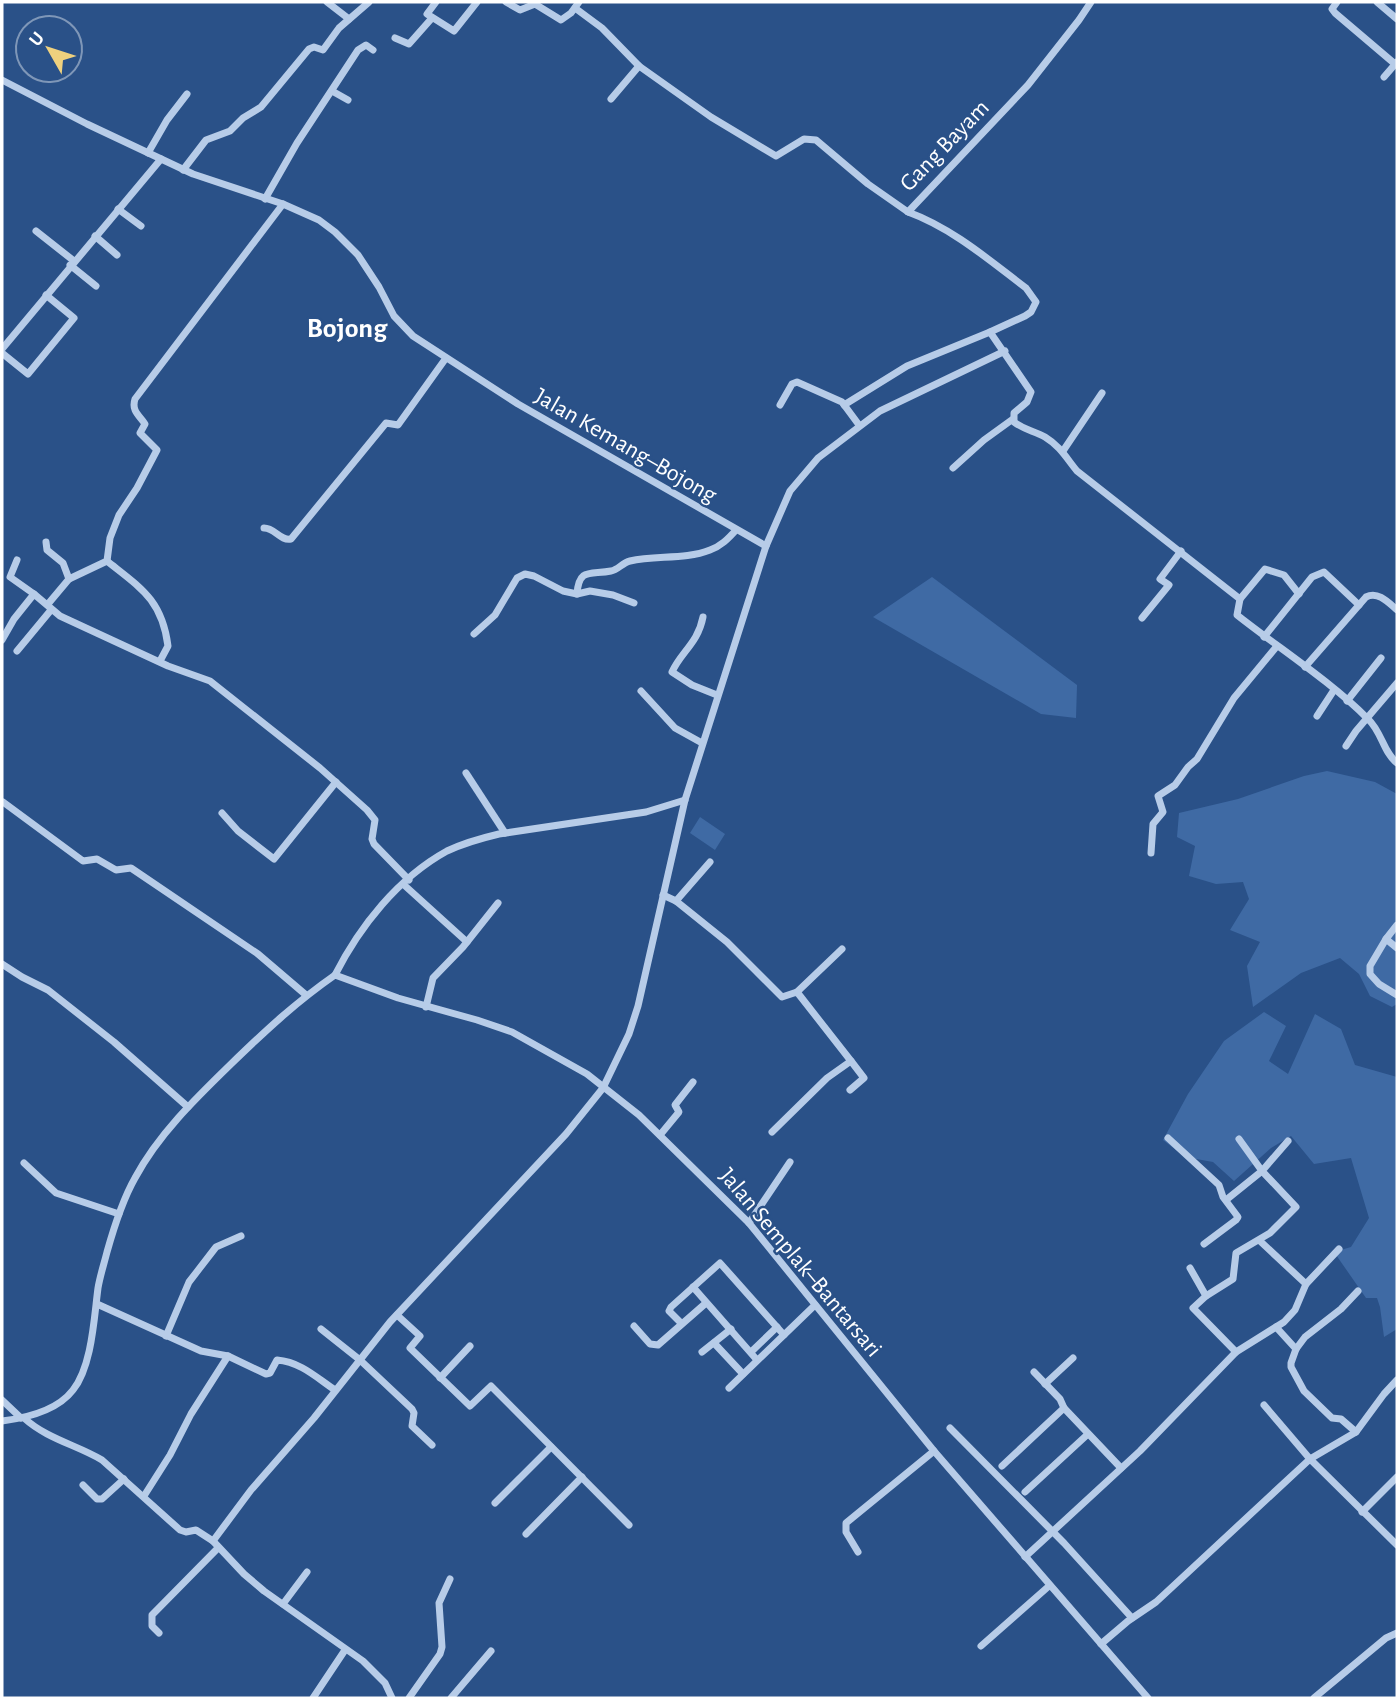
<svg xmlns="http://www.w3.org/2000/svg" width="1399" height="1700" font-family="'Alegreya Sans',sans-serif">
	<style>
		.green { fill: #3f6aa4 }
		.lines { fill: none; stroke-linecap: round; stroke-linejoin: round }
		.minor { stroke: #b7cce8; stroke-width: 7 }
		.labels { text-anchor: middle; stroke-width: 5; stroke-linejoin: round; paint-order: stroke }
		.street-label { font-size: 24px; fill: #fff; stroke: #2a5188 }
		.quarter-label { font-size: 28px; font-weight: bold; fill: #fff; stroke: #2a5188 }
	</style>
	<rect width="100%" height="100%" fill="#2a5188"/>
	<!-- green -->
	<g class="green">
		<polygon points="932,577 1077,685 1076,718 1041,714 873,617"/>
		<polygon points="1327,771 1375,782 1397,794 1397,1004 1392,1007 1370,996 1359,974 1340,958 1301,973 1253,1007 1247,966 1260,942 1230,930 1249,899 1243,882 1216,884 1189,876 1195,846 1177,837 1179,813 1238,799 1304,776"/>
		<polygon points="700,817 725,834 715,850 690,833"/>
		<polygon points="1264,1012 1286,1026 1269,1061 1288,1074 1315,1014 1341,1029 1355,1065 1397,1077 1397,1329 1384,1337 1380,1307 1377,1298 1366,1298 1334,1252 1351,1247 1369,1218 1351,1158 1314,1164 1291,1136 1271,1148 1234,1181 1213,1162 1185,1157 1163,1140 1188,1094 1224,1041"/>
	</g>
	<g class="lines">
		<!-- minor -->
		<g class="minor">
			<polyline points="327,2 349,19"/>
			<polyline points="436,2 427,14 454,31 477,2"/>
			<polyline points="506,2 520,10 535,4 561,20 571,13 579,2"/>
			<polyline points="1337,2 1332,9 1335,13 1395,64"/>
			<polyline points="1377,2 1397,19"/>
			<polyline points="575,8 602,28 639,66 711,117 776,156 804,139 816,140 868,184 908,212"/>
			<polyline points="395,38 409,44 432,18"/>
			<polyline points="1384,77 1397,62"/>
			<polyline points="2,80 87,124 193,174 283,204 319,220 335,232 358,255 379,287 394,316 413,336 518,404 766,546"/>
			<polyline points="332,91 348,100"/>
			<polyline points="611,99 639,66"/>
			<polyline points="148,153 167,120 187,94"/>
			<polyline points="183,170 206,140 230,131 243,118 261,107 309,49 314,47 323,50 339,28 369,2"/>
			<polyline points="265,199 297,143 358,50 366,45 373,50"/>
			<polyline points="118,209 141,226"/>
			<polyline points="36,231 74,261"/>
			<polyline points="95,236 117,255"/>
			<polyline points="70,265 96,286"/>
			<path d="M990,332L1025,316L1031,312L1036,302L1026,288C989,260 952,228 908,212L1028,85L1079,20L1091,2"/>
			<polyline points="2,349 161,159"/>
			<polyline points="2,353 28,374 74,318 46,295"/>
			<polyline points="780,405 792,384 797,382 842,402 859,425"/>
			<path d="M844,405L907,366L990,332L1031,392L1027,402L1014,413V422C1024,430 1035,431 1045,437C1060,446 1067,459 1077,471L1240,599L1237,615C1280,649 1329,680 1368,719C1382,732 1383,752 1397,763"/>
			<polyline points="1063,451 1102,393"/>
			<polyline points="953,468 984,440 1013,419"/>
			<path d="M264,528C275,528 280,541 291,539L386,423L398,425L446,358"/>
			<polyline points="46,542 47,550 63,563 69,579"/>
			<polyline points="17,560 10,577 34,594"/>
			<path d="M107,561C141,588 162,600 168,646L160,661"/>
			<path d="M577,594C579,567 591,575 611,571C618,570 622,563 630,561C656,555 685,560 710,550C721,546 728,539 736,530"/>
			<polyline points="1240,599 1265,569 1284,575 1299,594"/>
			<path d="M48,604L69,579L107,561L110,538L119,515L137,488L157,450L140,433L145,424C140,416 131,411 135,399L283,204"/>
			<path d="M703,617C698,643 681,652 672,672L692,685L717,695"/>
			<polyline points="1142,618 1169,585 1160,579 1181,551"/>
			<polyline points="474,634 495,615 517,578 525,574 534,576 563,591 577,594 590,591 613,595 634,603"/>
			<polyline points="1264,637 1312,577 1324,572 1359,605"/>
			<polyline points="2,640 14,619 34,594 60,616 168,666 210,681 320,768 367,810 375,820 372,839 374,844 409,880"/>
			<polyline points="17,651 51,610"/>
			<path d="M1305,667L1366,597C1378,591 1388,602 1397,610"/>
			<polyline points="641,691 675,728 702,743"/>
			<polyline points="1347,701 1381,658"/>
			<polyline points="1317,716 1334,690"/>
			<polyline points="1346,746 1356,731 1397,683"/>
			<polyline points="466,773 505,833"/>
			<polyline points="3,802 83,861 97,859 116,870 131,868 258,954 306,995"/>
			<polyline points="222,813 238,831 274,859 336,782"/>
			<polyline points="1151,853 1153,824 1163,812 1158,796 1175,785 1188,767 1197,759 1234,698 1277,646"/>
			<polyline points="403,884 467,942"/>
			<polyline points="663,895 676,901 727,942 782,997 797,992 851,1061 827,1078 772,1132"/>
			<polyline points="676,901 710,862"/>
			<polyline points="1397,925 1386,939 1397,948"/>
			<polyline points="1386,939 1370,966 1370,974 1379,984 1397,995"/>
			<polyline points="2,964 22,977 48,990 114,1042 188,1107"/>
			<path d="M335,975C360,926 398,878 447,851C464,843 482,838 499,834L646,812L685,800"/>
			<polyline points="797,992 842,949"/>
			<polyline points="426,1007 433,978 463,947 498,903"/>
			<polyline points="850,1090 864,1078 851,1061"/>
			<polyline points="660,1135 679,1112 675,1105 693,1082"/>
			<polyline points="1168,1138 1219,1185 1223,1197 1238,1217 1236,1220 1204,1244"/>
			<polyline points="24,1163 56,1193 119,1214"/>
			<polyline points="1226,1200 1262,1171 1239,1139"/>
			<polyline points="749,1223 790,1162"/>
			<polyline points="1190,1268 1206,1296"/>
			<polyline points="1306,1284 1339,1249"/>
			<polyline points="693,1287 757,1360"/>
			<path d="M97,1304L201,1351L228,1356L266,1374L270,1373L277,1360C301,1362 317,1378 335,1390"/>
			<polyline points="397,1315 420,1336 410,1348 470,1406 491,1386 629,1525"/>
			<polyline points="681,1323 669,1311 671,1307 720,1263 784,1335"/>
			<polyline points="634,1326 650,1344 658,1345 706,1303"/>
			<polyline points="1276,1327 1296,1349"/>
			<polyline points="321,1329 360,1360 412,1409 414,1413 412,1426 432,1445"/>
			<polyline points="166,1336 189,1282 216,1247 241,1236"/>
			<polyline points="714,1343 743,1374"/>
			<polyline points="702,1352 731,1329"/>
			<polyline points="751,1352 777,1327"/>
			<polyline points="1236,1352 1193,1308 1206,1296 1233,1279 1236,1253 1270,1233 1296,1207 1262,1171 1288,1141"/>
			<polyline points="1034,1372 1060,1399 1064,1408"/>
			<polyline points="440,1378 470,1346"/>
			<polyline points="1045,1384 1073,1358"/>
			<polyline points="729,1388 815,1305"/>
			<polyline points="2,1400 21,1418"/>
			<polyline points="1264,1405 1310,1459 1356,1432 1384,1394 1397,1380"/>
			<path d="M24,1418C47,1439 77,1445 102,1460L180,1530L186,1532L196,1530L213,1541L244,1574L264,1591L363,1661L385,1683L392,1698"/>
			<path d="M2,1421C26,1418 57,1411 73,1390C92,1366 94,1318 98,1288C100,1276 104,1264 107,1252C114,1227 122,1201 135,1178C158,1135 195,1099 230,1065C265,1031 295,1003 335,975L398,998L477,1020L512,1032L587,1074L639,1115L749,1223L934,1451L1148,1698"/>
			<polyline points="950,1428 1064,1543 1132,1618"/>
			<polyline points="1356,1432 1341,1419 1332,1418 1304,1391 1291,1367 1291,1363 1296,1349 1305,1337 1341,1309 1358,1291"/>
			<polyline points="1002,1466 1064,1408 1121,1468"/>
			<polyline points="83,1485 97,1499 102,1499 124,1479"/>
			<polyline points="1025,1492 1088,1434"/>
			<polyline points="144,1496 170,1455 191,1414 228,1356"/>
			<polyline points="495,1503 551,1447"/>
			<polyline points="1362,1512 1397,1477"/>
			<polyline points="526,1534 582,1477"/>
			<polyline points="213,1541 251,1490 314,1418 390,1322 566,1134 603,1088 629,1034 638,1006 685,800 766,546 790,491 818,458 880,411 1005,351"/>
			<polyline points="858,1552 846,1532 846,1523 934,1451"/>
			<polyline points="1025,1557 1140,1451 1236,1352 1284,1322 1295,1310 1306,1284 1260,1241"/>
			<polyline points="283,1604 307,1572"/>
			<polyline points="159,1633 152,1626 152,1615 218,1548"/>
			<polyline points="1101,1644 1128,1621 1156,1602 1310,1459 1397,1545"/>
			<polyline points="981,1646 1049,1586"/>
			<polyline points="313,1698 345,1650"/>
			<polyline points="409,1698 440,1654 442,1647 439,1603 450,1579"/>
			<polyline points="451,1698 491,1651"/>
			<polyline points="1314,1698 1386,1638 1397,1633"/>
		</g>
	</g>
	<g class="labels">
		<!-- street labels -->
		<g class="street-label">
			<text transform="translate(944 145) rotate(-46)" y="8">Gang Bayam</text>
			<text transform="translate(626 445) rotate(30)" y="8">Jalan Kemang–Bojong</text>
			<text transform="translate(801 1262) rotate(50)" y="8">Jalan Semplak–Bantarsari</text>
		</g>
		<!-- quarter labels -->
		<g class="quarter-label">
			<text x="347" y="337">Bojong</text>
		</g>
	</g>
	<!-- border -->
	<rect width="1399" height="1700" fill="none" stroke="#ffffff" stroke-width="7"/>
	<!-- north arrow -->
	<g transform="translate(49 49) rotate(309)"><circle r="33" fill="#2a5188" stroke="#7f97b8" stroke-width="2"/>
	<path d="M0-5L12 26L0 18L-12 26Z" fill="#efd17e"/>
	<text y="-10" font-size="19" font-weight="bold" text-anchor="middle" fill="#ffffff">U</text>
	</g>
</svg>
